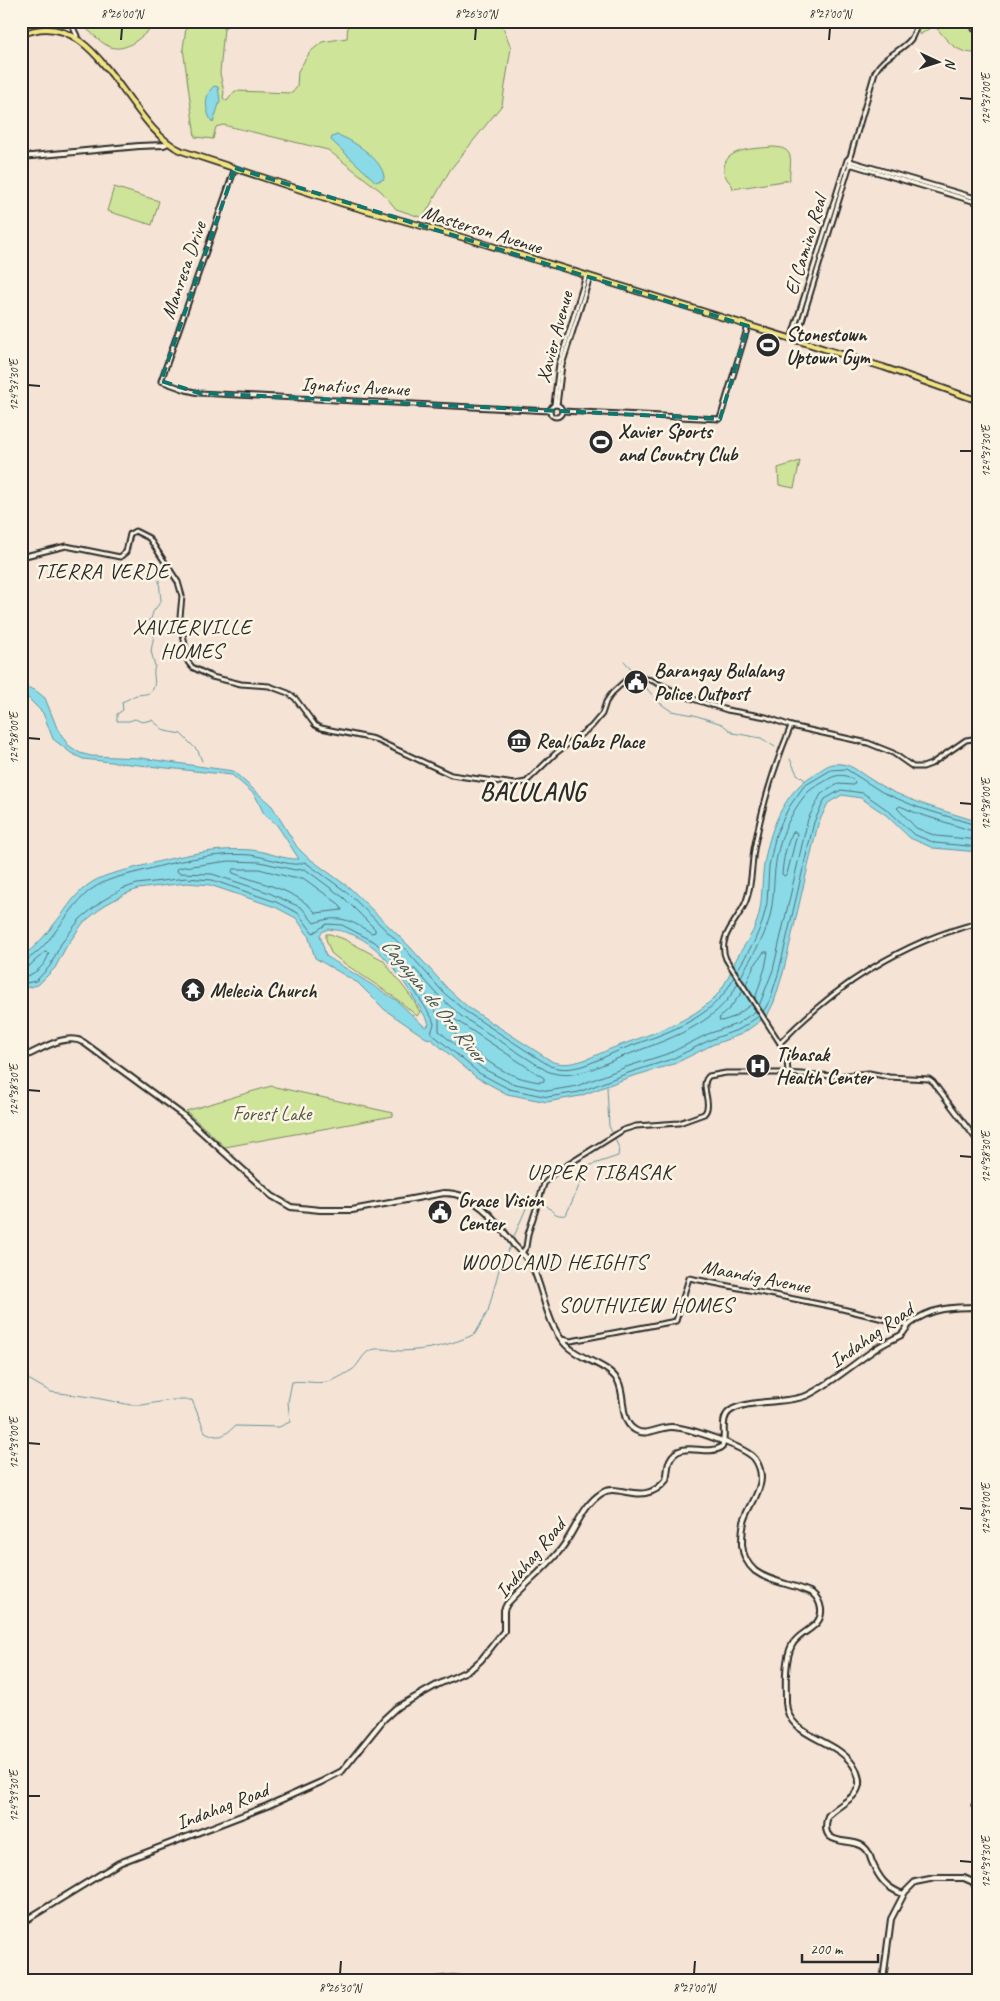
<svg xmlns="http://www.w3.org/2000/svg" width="1000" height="2001" font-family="Caveat,sans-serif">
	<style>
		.green { fill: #cee499; stroke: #7c8862 }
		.water { fill: #8bdae8; stroke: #65949c; fill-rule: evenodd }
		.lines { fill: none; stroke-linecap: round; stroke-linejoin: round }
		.shore { stroke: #517177; stroke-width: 1 }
		.stream { stroke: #65949c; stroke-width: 1 }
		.tertiary-casing { stroke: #2b2b2b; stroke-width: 7 }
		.secondary-casing { stroke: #2b2b2b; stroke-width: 8 }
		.primary-casing { stroke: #2b2b2b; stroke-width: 8 }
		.tertiary { stroke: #fcf5e5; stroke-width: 3 }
		.secondary { stroke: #fcf5e5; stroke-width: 4 }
		.primary { stroke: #f4e382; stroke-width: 4.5 }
		.marked { fill: none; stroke: #0f766e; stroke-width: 4; stroke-dasharray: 10 6; stroke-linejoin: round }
		.ticks { fill: none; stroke: #2b2b2b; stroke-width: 2 }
		.labels { text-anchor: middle; stroke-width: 5; stroke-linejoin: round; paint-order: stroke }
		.street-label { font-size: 20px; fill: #2b2b2b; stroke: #fcf5e5 }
		.poi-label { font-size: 20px; font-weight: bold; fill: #2b2b2b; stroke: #fcf5e5; text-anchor: start }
		.park-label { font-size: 20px; fill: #545946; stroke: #fcf5e5 }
		.neighbourhood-label { font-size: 21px; letter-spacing: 1px; fill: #2b2b2b; stroke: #fcf5e5 }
		.water-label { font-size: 21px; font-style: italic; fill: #43575a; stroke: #fcf5e5 }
		.quarter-label { font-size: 22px; letter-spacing: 1px; fill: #2b2b2b; stroke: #fcf5e5 }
		.district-label { font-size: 25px; font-weight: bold; letter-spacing: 1px; fill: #2b2b2b; stroke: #fcf5e5 }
		.neatline { fill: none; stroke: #2b2b2b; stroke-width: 2 }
		.ticks-label { font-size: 12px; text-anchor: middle; fill: #2b2b2b }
	</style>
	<rect width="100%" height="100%" fill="#f5e4d5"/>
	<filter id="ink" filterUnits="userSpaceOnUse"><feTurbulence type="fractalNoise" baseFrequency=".02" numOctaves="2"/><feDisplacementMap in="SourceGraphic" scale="10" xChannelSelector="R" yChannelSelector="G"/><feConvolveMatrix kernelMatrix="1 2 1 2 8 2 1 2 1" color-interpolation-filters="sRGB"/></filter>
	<g filter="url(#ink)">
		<!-- green -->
		<g class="green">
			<path d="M80,21H160C138,38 122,62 97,38C91,32 84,28 80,21Z"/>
			<polygon points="187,21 235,21 224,28 220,73 224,92 223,98 227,101 235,91 292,93 297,87 298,71 310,52 322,42 347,38 348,21 501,21 511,48 502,105 450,170 423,218 396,209 382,192 328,150 223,125 216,127 213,139 195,137 183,48"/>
			<path d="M918,21H979V53C955,54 948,41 934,25L920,35L914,25Z"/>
			<path d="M772,147C799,147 788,166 790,180L733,189L732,185C727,180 723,174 724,167C727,147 757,149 772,147Z"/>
			<polygon points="114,187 159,201 152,225 107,211"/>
			<polygon points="800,461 794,488 779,485 778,468"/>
			<polygon points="326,934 330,934 344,939 383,960 412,998 420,1012 417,1016 393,996 342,962 331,953 326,939"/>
			<polygon points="271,1086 393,1113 393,1116 225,1147 186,1111"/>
		</g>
		<!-- water -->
		<g class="water">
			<path d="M214,86L218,87L220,101L213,123C205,113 203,95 214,86Z"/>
			<path d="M337,135C352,139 385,161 384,179L376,182L331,140L332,137Z"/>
			<path d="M21,685L35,690L45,698L57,728L68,745L80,753L91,756L141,758L233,771L272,806L297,847L306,856L351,889L410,947L448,989L469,1008L553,1062C576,1069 599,1052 621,1045C653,1033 690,1022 715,997C726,986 730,971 737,958C744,945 752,936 757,921C763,903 761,884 764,865C769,832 783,793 813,775C819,772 826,765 833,764C850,762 857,771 870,779C902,800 942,810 979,822V852L933,848L910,838L886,815L861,798L842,795L828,803L818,824L783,973L774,1002L767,1016L742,1034L712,1045L674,1064L630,1077L580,1096L547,1102L507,1094L476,1077L431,1039L426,1038L385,1010L358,983L315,958L308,935L296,918L275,907L210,885L187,883L160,886L138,889L125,894L105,905L83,923L66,947L55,968L38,985L21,989V957C38,946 50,929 63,913C70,903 78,892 88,885C101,875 119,872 134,868C172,858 211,847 251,850C266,851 284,860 299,859L277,825L264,814L255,795L232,775L83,759L71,753L53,739L43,713L21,691ZM328,929C380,932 404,983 428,1021L429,1025L425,1027L396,1000L326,956L320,935L322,932Z"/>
		</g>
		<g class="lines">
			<!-- shore -->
			<g class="shore">
				<path d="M793,832H796L797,834L787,874L784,876L782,874C783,861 786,843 793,832Z"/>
				<polyline points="979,833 916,813 900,806 897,808 916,828 936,836 979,840"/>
				<path d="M230,861L260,862L295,870L305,869L344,898L375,929V932L372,933C349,920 340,914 314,923L302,908L267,892L212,874L179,873L177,871L178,868L184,867Z"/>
				<path d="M234,869H259L293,878H303L339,904L342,910L316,913C296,889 261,884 233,873L232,871Z"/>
				<path d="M21,961C44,959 71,902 92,889C106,879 122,876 138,872C174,862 213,852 250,855C262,856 290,866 299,864C301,864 303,862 305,862L348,893L406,950L444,993L465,1011L550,1066C574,1075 598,1059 620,1050C661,1034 714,1021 734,977"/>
				<path d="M21,967L29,966L45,952L49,953C46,966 34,975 21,978"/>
				<polyline points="737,971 754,942 762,923 767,903 769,866 776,834 789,807 804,786 831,770 846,769 882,792 917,807 979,826"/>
				<path d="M741,977C749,959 761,945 767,926C774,907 773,888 775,869C778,842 789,813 808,792C813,787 821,784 827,780C836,774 847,773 855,782L853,785L838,784L821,794L808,819L773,970L759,1006"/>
				<path d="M738,983C719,1025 663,1041 624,1056C599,1065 573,1082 547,1071L461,1016L440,997L415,969H412L411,971L439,1017V1031L482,1068L511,1083L548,1091L577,1086L626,1067L670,1053L708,1034L737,1024L756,1011"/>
				<polyline points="21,984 36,981 50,966 61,944 80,919 102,901 122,889 137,884 186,878 212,880 276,902 298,913 313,933 327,924 342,925 375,942 398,965 432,1018 434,1024 431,1033 479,1073 509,1089 548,1097 579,1092 628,1073 672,1059 710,1040 740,1029 759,1016"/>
				<polyline points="746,984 754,966 764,952 768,952 765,968 755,999"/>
				<polyline points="743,991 729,1009 720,1017 719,1020 722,1021 734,1017 752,1004"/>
				<polyline points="763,1012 770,1000 779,971 814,822 825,799 841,790 863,793 889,811 913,834 935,843 979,847"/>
				<path d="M451,1017L544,1078V1081C539,1083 535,1081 529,1080C495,1073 473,1049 448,1028L447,1019Z"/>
			</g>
			<!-- stream -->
			<g class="stream">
				<path d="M159,580L161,601L153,612L151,619L147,621L154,635L151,651L155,666C152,674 156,679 154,686C152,695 144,694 137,695C133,696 127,700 122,702L123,710L117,714V721H129L135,719L142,722L152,720L165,731L181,734L198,751L202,761"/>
				<polyline points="624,661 637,675"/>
				<polyline points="640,680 657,701 671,711 694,715 722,724 733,733 761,738 775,747"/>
				<polyline points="790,759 797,774 805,780"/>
				<path d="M513,1239L527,1206L532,1203H544C552,1210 554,1217 566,1215L588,1166L618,1156L619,1148L609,1126L607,1087"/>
				<path d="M21,1375L51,1392L91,1397L131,1405H142L172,1400H192L205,1432C219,1439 223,1437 235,1426L279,1427L290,1422L288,1402L292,1382C304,1380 314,1384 326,1382C334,1381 343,1375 350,1371C359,1367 361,1354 371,1350C381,1347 392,1351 402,1351C427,1350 452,1345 475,1334L488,1311L500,1266L511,1245"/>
			</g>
			<defs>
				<g id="tertiary">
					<polyline points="70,21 77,36"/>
					<polyline points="973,21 974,29 979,31"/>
					<polyline points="850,161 979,199"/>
					<polyline points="849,164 979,203"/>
					<polyline points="235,168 161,381 186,390 199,393 550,411"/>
					<polyline points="791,339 847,160 850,157"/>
					<path d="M796,340L851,161L850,157L875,72C883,56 901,52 911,39C915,33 915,26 921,21"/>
					<circle cx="556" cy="411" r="6"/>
					<polyline points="554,405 559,364 586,276"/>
					<polyline points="557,405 562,365 590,277"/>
					<polyline points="562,411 720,419 748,326"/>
					<polyline points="21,557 66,546 120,557 126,552 130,534 135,531 149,538 178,582 182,596 180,617 188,662 192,667 212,677 241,684 269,686 288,693 295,698 315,725 321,728 374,739 451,775 515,784 526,782 556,753 591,727 602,714 606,702 612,693 626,680 636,677 651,680 684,696 727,710 766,717 791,726 868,743 893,753 913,767 923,767 931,764 966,740 979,738"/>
					<path d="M780,1043C833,987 903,941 979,923"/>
					<path d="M788,1073L787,1060L783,1048L726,959C716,937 739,920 746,901C753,883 751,862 755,844C763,803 775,764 791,726"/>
					<path d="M522,1253L526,1247L528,1234L544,1184L553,1174L623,1130L636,1126L679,1123L704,1114C714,1104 698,1085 709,1076L726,1073H783L837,1076L869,1073L889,1077L929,1079L933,1082L979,1143"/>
					<polyline points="561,1339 571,1341 676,1321 689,1278 834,1307 908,1325"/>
					<polyline points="974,1805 979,1807"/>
				</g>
				<g id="secondary">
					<polyline points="21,157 139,146 164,145 168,143"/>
					<path d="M21,1058C39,1051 65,1032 83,1042L184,1116L272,1196L291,1207L320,1210H352L444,1193C477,1193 496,1221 514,1245C521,1252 529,1259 533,1268C544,1293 547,1325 566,1345C580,1360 607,1363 618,1381C626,1396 619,1421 635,1430C646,1437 659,1427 671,1427C687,1427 746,1447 755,1459C770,1481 753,1498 745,1519C742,1527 742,1536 742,1545C743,1556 747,1564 755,1571C771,1583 794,1584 812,1593C817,1597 820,1602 821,1609C823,1628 799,1631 792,1645C784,1661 786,1685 786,1702C787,1740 840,1737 856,1770C858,1775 861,1782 858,1788C854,1800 836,1806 828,1816C817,1850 854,1836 865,1848C869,1851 870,1857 872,1862C879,1878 886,1888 903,1894"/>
					<path d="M21,1923L119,1863L267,1806L321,1782L342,1771L384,1719L396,1708L437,1685L471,1669L481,1660L504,1631V1610L507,1604C524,1585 545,1569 561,1549C575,1532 582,1505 602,1493C618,1482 644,1508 666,1480C668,1473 667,1466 670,1460C680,1439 706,1457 722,1447C727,1436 719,1419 730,1411C746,1399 790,1404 808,1395C832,1383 852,1365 874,1350C882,1344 892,1340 901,1335C905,1332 906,1327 910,1324C930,1307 955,1307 979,1307"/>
					<polyline points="434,1980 453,1978 468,1980"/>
					<polyline points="883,1980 891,1919 905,1892 915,1882 935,1878 964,1878 973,1882 979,1893"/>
				</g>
				<path id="primary" d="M21,35C97,0 126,127 182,151L344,204L472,240L883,367L979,401"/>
			</defs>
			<!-- tertiary casing -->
			<use href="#tertiary" class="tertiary-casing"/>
			<!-- secondary casing -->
			<use href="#secondary" class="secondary-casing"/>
			<!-- primary casing -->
			<use href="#primary" class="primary-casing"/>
			<!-- tertiary -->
			<use href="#tertiary" class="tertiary"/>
			<!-- secondary -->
			<use href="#secondary" class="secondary"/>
			<!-- primary -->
			<use href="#primary" class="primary"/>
		</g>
	</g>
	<!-- marked area -->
	<path class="marked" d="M235,168L748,326L720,419L199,393L161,381Z"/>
	<!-- ticks -->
	<path class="ticks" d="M121,40L122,28M475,40L476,28M829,40L830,28M960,98L972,99M28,385L40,386M960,451H972M28,738L40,739M960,803L972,804M28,1090L40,1091M960,1156L972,1157M28,1443L40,1444M960,1508L972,1509M28,1796H40M960,1861L972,1862M340,1974L341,1961M694,1974L695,1961"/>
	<!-- icons -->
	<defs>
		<symbol id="stadium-disc" viewBox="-11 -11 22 22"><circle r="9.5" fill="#2b2b2b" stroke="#fcf5e5"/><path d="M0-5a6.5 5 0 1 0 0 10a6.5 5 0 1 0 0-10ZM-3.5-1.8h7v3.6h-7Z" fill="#fff"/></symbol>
		<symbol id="civic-disc" viewBox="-11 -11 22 22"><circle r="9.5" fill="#2b2b2b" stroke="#fcf5e5"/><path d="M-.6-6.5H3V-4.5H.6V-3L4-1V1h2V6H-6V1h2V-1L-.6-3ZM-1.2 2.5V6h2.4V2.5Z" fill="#fff"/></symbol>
		<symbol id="museum-disc" viewBox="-11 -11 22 22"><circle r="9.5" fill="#2b2b2b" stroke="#fcf5e5"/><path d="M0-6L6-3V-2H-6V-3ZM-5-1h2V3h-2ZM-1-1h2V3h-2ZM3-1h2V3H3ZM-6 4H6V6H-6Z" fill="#fff"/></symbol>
		<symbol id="temple-disc" viewBox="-11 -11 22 22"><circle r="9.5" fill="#2b2b2b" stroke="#fcf5e5"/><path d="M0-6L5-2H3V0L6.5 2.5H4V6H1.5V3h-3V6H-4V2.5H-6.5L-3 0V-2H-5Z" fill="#fff"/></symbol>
		<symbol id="hospital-disc" viewBox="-11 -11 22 22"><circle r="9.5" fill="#2b2b2b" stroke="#fcf5e5"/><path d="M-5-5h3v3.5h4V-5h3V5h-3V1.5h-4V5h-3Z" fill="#fff"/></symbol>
	</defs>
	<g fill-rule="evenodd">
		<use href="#stadium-disc" x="754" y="331" width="28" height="28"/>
		<use href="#stadium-disc" x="587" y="428" width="28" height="28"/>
		<use href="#civic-disc" x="622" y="668" width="28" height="28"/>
		<use href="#museum-disc" x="505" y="727" width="28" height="28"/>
		<use href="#temple-disc" x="179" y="976" width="28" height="28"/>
		<use href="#hospital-disc" x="744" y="1052" width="28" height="28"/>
		<use href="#civic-disc" x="426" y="1198" width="28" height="28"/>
	</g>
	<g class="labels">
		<!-- street labels -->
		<g class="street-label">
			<text transform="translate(482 229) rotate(17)" y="7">Masterson Avenue</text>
			<text transform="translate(805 245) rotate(-73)" y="7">El Camino Real</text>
			<text transform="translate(183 270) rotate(-71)" y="7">Manresa Drive</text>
			<text transform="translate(554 337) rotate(-75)" y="7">Xavier Avenue</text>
			<text transform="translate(355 386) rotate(3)" y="7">Ignatius Avenue</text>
			<text transform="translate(756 1276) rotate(11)" y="7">Maandig Avenue</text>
			<text transform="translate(871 1335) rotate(-35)" y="7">Indahag Road</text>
			<text transform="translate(530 1558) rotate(-50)" y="7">Indahag Road</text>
			<text transform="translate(222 1806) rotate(-21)" y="7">Indahag Road</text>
		</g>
		<!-- poi labels -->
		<g class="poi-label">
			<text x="786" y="341">Stonestown<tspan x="786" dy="23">Uptown Gym</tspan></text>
			<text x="618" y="438">Xavier Sports<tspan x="618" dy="23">and Country Club</tspan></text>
			<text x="654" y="677">Barangay Bulalang<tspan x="654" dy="23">Police Outpost</tspan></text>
			<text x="536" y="748">Real Gabz Place</text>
			<text x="210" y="997">Melecia Church</text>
			<text x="776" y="1061">Tibasak<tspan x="776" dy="23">Health Center</tspan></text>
			<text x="458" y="1207">Grace Vision<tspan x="458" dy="23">Center</tspan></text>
		</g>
		<!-- park labels -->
		<g class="park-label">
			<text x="272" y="1120">Forest Lake</text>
		</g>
		<!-- neighbourhood labels -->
		<g class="neighbourhood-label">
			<text x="102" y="578">TIERRA VERDE</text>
			<text x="192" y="634">XAVIERVILLE<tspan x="192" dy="24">HOMES</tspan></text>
			<text x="554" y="1269">WOODLAND HEIGHTS</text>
			<text x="646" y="1312">SOUTHVIEW HOMES</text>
		</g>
		<!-- water labels -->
		<g class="water-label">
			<text transform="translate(434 1000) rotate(51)" y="7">Cagayan de Oro River</text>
		</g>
		<!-- quarter labels -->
		<g class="quarter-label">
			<text x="600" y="1179">UPPER TIBASAK</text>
		</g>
		<!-- district labels -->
		<g class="district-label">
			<text x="533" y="800">BALULANG</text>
		</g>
	</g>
	<!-- margin -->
	<rect width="1000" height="2001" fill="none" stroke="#fcf5e5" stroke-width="55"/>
	<!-- north arrow -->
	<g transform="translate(938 62) rotate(94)" stroke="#fcf5e5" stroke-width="4" paint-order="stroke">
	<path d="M0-4L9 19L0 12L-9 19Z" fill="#2b2b2b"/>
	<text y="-8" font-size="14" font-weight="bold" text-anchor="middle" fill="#2b2b2b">N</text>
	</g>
	<!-- scale -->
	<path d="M802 1954v8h76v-8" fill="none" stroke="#2b2b2b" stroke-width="2.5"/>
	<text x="810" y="1954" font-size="15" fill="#2b2b2b" stroke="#fcf5e5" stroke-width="4" paint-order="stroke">200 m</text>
	<rect x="28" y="28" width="944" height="1946" class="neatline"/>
	<g class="ticks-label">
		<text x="122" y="18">8°26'00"N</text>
		<text x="476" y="18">8°26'30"N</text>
		<text x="830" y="18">8°27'00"N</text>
		<text transform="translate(986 99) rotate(-90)" y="4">124°37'00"E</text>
		<text transform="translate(14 385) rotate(-90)" y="4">124°37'30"E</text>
		<text transform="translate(986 451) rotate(-90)" y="4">124°37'30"E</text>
		<text transform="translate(14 738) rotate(-90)" y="4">124°38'00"E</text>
		<text transform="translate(986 804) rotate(-90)" y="4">124°38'00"E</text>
		<text transform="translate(14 1090) rotate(-90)" y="4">124°38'30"E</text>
		<text transform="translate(986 1157) rotate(-90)" y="4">124°38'30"E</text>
		<text transform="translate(14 1443) rotate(-90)" y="4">124°39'00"E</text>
		<text transform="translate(986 1509) rotate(-90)" y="4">124°39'00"E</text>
		<text transform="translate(14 1796) rotate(-90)" y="4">124°39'30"E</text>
		<text transform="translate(986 1862) rotate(-90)" y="4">124°39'30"E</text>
		<text x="340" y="1992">8°26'30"N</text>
		<text x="694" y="1992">8°27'00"N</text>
	</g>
</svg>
